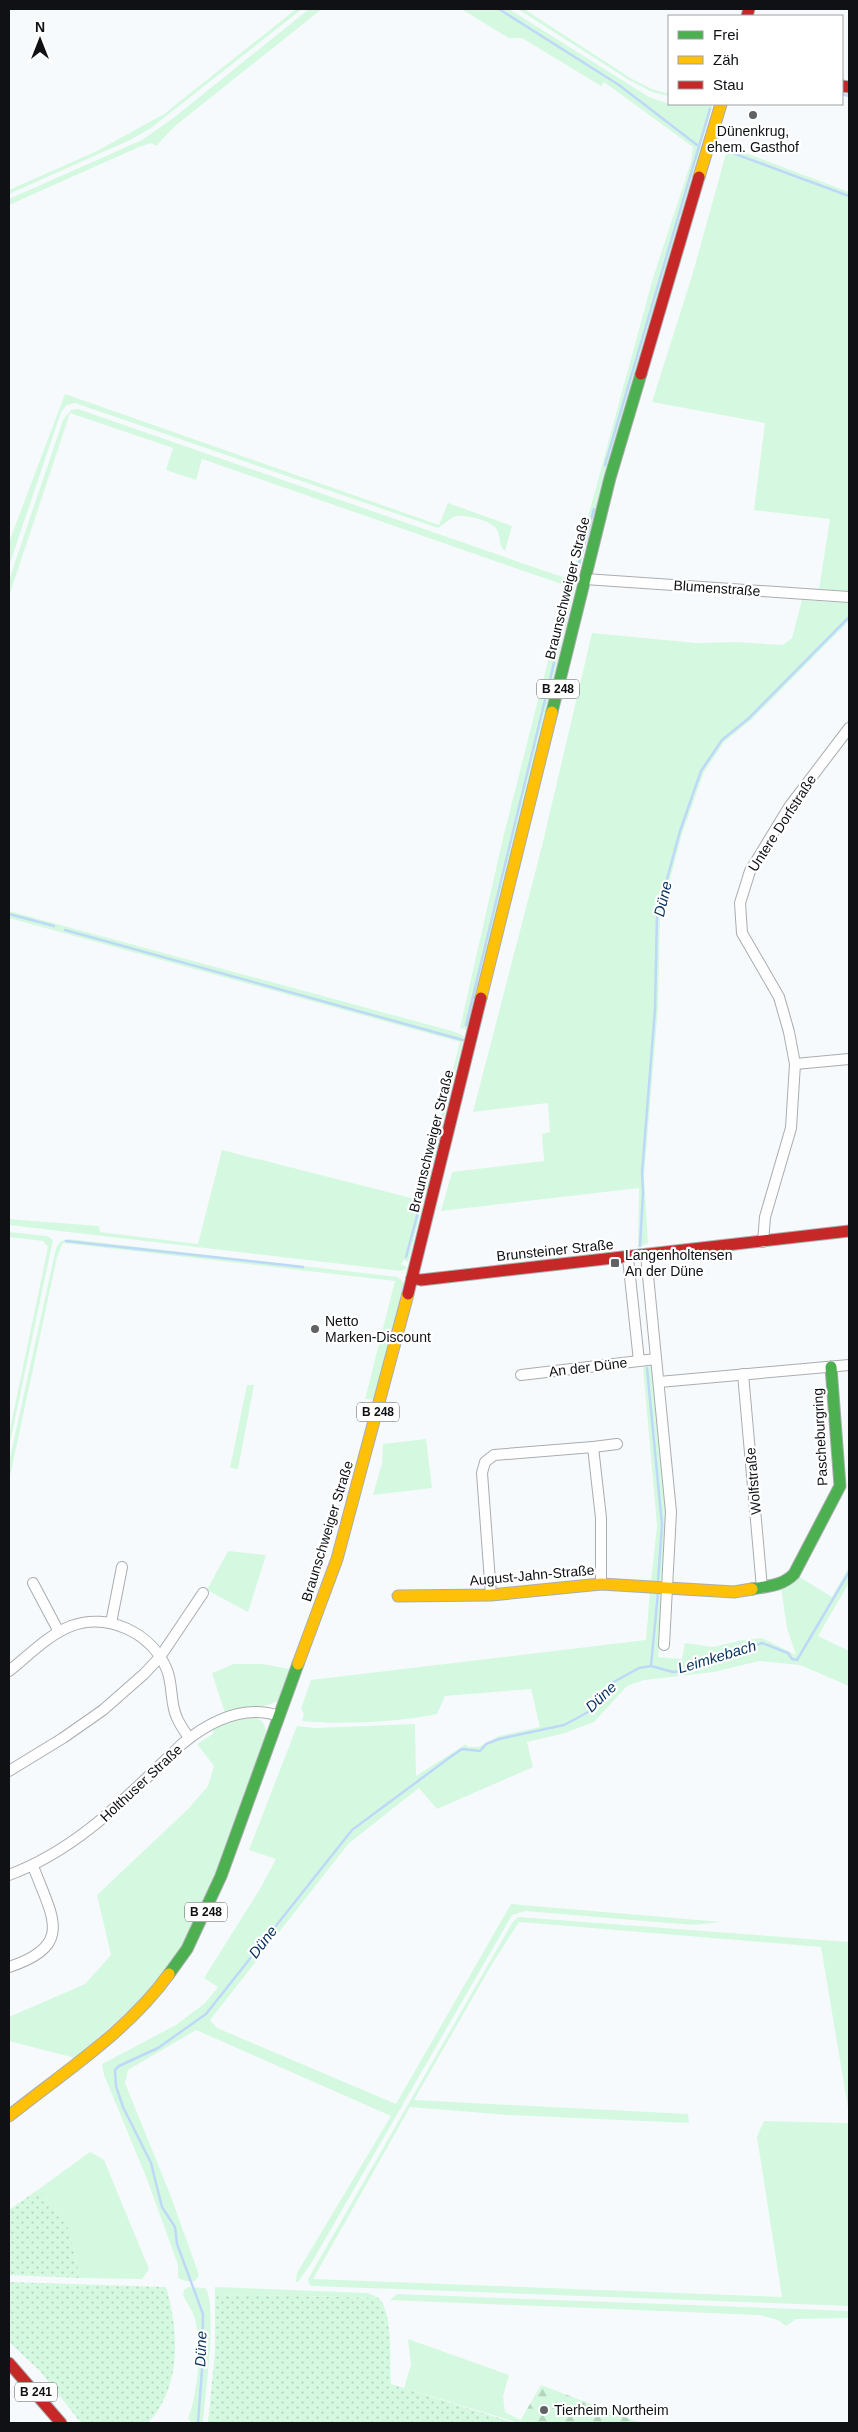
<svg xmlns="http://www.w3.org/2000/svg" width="858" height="2432" font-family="Helvetica,sans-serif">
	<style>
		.green { fill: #d4f9e0 }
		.forest { fill: url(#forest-firs) }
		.garden { fill: url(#garden-dots) }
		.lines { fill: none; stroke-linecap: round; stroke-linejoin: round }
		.stream { stroke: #bed8f7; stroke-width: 2.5 }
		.street-casing { stroke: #aaadaf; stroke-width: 12 }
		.fast-casing { stroke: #aaadaf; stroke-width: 13 }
		.slow-casing { stroke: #aaadaf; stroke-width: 13 }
		.jam-casing { stroke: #aaadaf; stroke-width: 13 }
		.street { stroke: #fefeff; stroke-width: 10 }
		.fast { stroke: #4caf50; stroke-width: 11 }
		.slow { stroke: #ffc107; stroke-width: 11 }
		.jam { stroke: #c62828; stroke-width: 11 }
		.poi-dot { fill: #606365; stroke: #fff; stroke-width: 2 }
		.labels { text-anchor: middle; stroke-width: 4.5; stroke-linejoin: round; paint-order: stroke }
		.shield { fill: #fff; stroke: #57585a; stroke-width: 1 }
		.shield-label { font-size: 12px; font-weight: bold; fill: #0f1114 }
		.poi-label { font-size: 14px; fill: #0f1114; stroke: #fff; text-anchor: start }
		.street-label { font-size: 14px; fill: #0f1114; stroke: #fff }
		.water-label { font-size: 15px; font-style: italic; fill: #06305c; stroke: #fff }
	</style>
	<defs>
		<pattern id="forest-firs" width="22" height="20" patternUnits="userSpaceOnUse" patternTransform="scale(1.25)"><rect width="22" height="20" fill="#d4f9e0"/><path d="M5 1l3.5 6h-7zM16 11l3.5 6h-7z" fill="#b5d4bf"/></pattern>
		<pattern id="garden-dots" width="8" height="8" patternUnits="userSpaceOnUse" patternTransform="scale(1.25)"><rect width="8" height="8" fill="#d4f9e0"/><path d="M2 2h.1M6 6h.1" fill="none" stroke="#b5d4bf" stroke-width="1.8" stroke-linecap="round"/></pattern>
	</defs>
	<rect width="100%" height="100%" fill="#f7fafc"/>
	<!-- green -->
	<g class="green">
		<polygon points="296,9 302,9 151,128 130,140 9,194 9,190 97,151 164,114"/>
		<polygon points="309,9 322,9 176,125 156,146 151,143 139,147 9,205 9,199 142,140 172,119"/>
		<polygon points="461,9 509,9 649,97 669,104 713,104 578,573 575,574 577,557 653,278 691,162 693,147 604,82 601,86 522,38 509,38"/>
		<polygon points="518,9 524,9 632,79 652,89 669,94 669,96 652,92 629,80"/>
		<polygon points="727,150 748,154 849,192 849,591 819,589 830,519 754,510 765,423 652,402 692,276"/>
		<path d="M65,394L439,525L448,503L512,526L505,551C498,546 501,537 497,530C494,521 462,513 454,517C449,519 443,525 438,528L75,403L67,405L61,412L9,566V542Z"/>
		<polygon points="78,409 571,580 576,584 470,1031 460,1028 503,838 567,586 202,459 196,480 166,470 173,448 70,413 9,596 9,580 63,420 71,410"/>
		<polygon points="802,600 849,603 849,621 751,720 724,742 704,772 682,834 660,917 658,1008 644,1176 648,1243 638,1248 639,1188 441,1211 452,1172 544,1161 542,1134 550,1132 548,1103 473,1112 542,846 592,633 696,643 737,642 783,645 792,638"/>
		<polygon points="9,911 452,1031 464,1036 408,1262 404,1260 401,1264 408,1268 401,1271 9,1225 9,1219 99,1226 100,1232 198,1244 222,1150 419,1200 460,1042 9,918"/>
		<polygon points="9,1232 47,1236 53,1240 9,1447 9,1434 48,1247 43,1241 9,1237"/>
		<polygon points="69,1239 398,1277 404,1283 375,1400 365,1399 395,1281 63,1243 57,1257 9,1481 9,1462 56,1248 61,1241"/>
		<polygon points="653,1366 666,1501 665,1577 661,1580 651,1581 657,1526 643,1367"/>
		<polygon points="247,1385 254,1385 238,1469 230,1468"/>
		<polygon points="426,1439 432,1488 373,1495 382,1463 383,1444"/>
		<polygon points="228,1551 266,1555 248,1612 207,1590"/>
		<path d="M849,1567V1583L818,1636L849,1651V1686L800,1665L759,1661L714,1672L644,1680L627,1686L594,1722L565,1733L527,1742L533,1767L437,1809L419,1788L349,1843L210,2020L217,2028L396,2104L511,1904L721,1922L693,1925L525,1911L512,1915L312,2262L298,2282H296L297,2273L391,2116L196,2030L128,2070L125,2083L170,2194L199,2275L195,2281H185L178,2278V2265L147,2179L104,2075L102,2064L176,2025L205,2003L218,1987L204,1978L260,1889L276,1859L249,1850L297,1726L315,1728L415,1724L416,1776L466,1744L468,1747H479L499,1736L540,1727L531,1689L445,1696L437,1714C400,1722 339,1725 302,1721L304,1714L301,1709L311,1680L646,1640L650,1590L663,1593L658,1657L682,1659L685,1643L713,1647L743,1640L762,1638L796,1655L787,1628L781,1588L798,1576L832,1597Z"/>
		<path d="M234,1664H262L290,1669L278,1701C262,1709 242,1708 225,1713L212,1673Z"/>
		<path d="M253,1717C263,1720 265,1723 266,1734L209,1892L178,1954L138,2002L75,2058L9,2041V2017L85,1984L111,1955L97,1895L188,1809L208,1786L214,1766L197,1744L213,1734V1729L226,1723Z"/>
		<polygon points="518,1917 849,1942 849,2114 821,1947 519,1922 492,1964 414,2100 688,2114 689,2123 508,2115 410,2107 313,2279 782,2297 757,2137 764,2121 849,2123 849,2306 312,2286 309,2284 308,2279 512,1923"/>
		<polygon points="90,2152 104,2160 149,2269 142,2279 80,2278 69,2229 39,2189"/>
		<path d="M188,2287L205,2288C218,2301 205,2401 203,2423H193L188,2419C198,2392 204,2339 192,2311C189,2306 185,2300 183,2294L184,2290Z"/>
		<polygon points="215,2287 368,2293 379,2298 215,2294"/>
		<polygon points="397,2294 849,2311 849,2318 796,2319 786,2326 778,2320 759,2315 390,2300"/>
		<polygon points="408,2339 509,2375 503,2396 505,2412 520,2420 519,2423 404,2388 411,2365"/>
	</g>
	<!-- forest -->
	<polygon class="forest" points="541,2385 641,2423 519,2423"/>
	<!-- garden -->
	<g class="garden">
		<polygon points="39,2189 69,2229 80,2278 9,2275 9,2210"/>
		<path d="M9,2282L166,2287C179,2331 182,2387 148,2423H81L40,2371L9,2342Z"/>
		<path d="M215,2294L379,2298C394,2316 389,2361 391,2384L515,2423H208L215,2351Z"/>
	</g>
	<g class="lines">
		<!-- stream -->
		<g class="stream">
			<polyline points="499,9 619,85 697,145"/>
			<polyline points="842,94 849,96"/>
			<polyline points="730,152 849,196"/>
			<polyline points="605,465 710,109"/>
			<polyline points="577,571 594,509"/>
			<polyline points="9,914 54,926"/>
			<polyline points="65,930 463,1040"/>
			<polyline points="466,1025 573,585"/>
			<polyline points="66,1241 303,1267"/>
			<polyline points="640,1246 643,1193 642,1173 655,1009 657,916 680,831 701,771 722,740 749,718 849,617"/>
			<polyline points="406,1257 442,1123"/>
			<polyline points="647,1368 662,1525 658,1580"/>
			<polyline points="651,1666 658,1592"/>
			<polyline points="198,2423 202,2370 203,2314 177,2244 175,2227 162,2207 151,2163 123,2107 116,2086 115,2070 119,2066 158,2048 206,2014 352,1830 449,1758 462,1749 480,1751 486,1744 499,1739 564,1725 581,1716 588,1712 610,1684 639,1668 651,1666 673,1672 684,1671 762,1643 788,1653 792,1659 797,1660 849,1572"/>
		</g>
		<defs>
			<g id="street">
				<polyline points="585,579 849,597"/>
				<polyline points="795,1064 849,1059"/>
				<polyline points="763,1242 765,1217 791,1128 795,1064 789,1032 779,997 742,933 740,903 750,871 789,807 849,728"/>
				<polyline points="646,1255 671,1512 664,1645"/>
				<polyline points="628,1258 639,1361"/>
				<polyline points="743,1374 762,1588"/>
				<polyline points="521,1375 656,1359"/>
				<polyline points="659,1382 849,1365"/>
				<polyline points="593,1447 617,1444"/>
				<polyline points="33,1583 59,1632"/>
				<polyline points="491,1595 482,1473 485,1462 494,1455 593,1447 601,1518 601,1584"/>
				<polyline points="111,1623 122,1567"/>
				<path d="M9,1671C28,1656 48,1635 71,1626C108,1612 152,1633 167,1670C173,1685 170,1704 177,1718C180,1725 185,1732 189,1738"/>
				<polyline points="9,1771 63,1738 103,1710 144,1674 160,1657 203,1593"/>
				<path d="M9,1875C81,1848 127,1796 182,1744C209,1722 244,1704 279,1716"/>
				<path d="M9,1967C75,1945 52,1917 33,1866"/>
			</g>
			<g id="fast">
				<polyline points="552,712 610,478 641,374"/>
				<path d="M752,1589C768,1586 782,1586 794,1574L840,1486L831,1367"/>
				<polyline points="169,1974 187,1949 221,1876 298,1664"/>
			</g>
			<g id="slow">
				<polyline points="699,177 721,104"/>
				<polyline points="481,998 552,712"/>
				<polyline points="398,1596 491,1595 601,1584 734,1592 752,1589"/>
				<polyline points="298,1664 337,1559 408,1294"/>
				<path d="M9,2116C64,2072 128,2031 169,1974"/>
			</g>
			<g id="jam">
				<polyline points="747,16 749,9"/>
				<polyline points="842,86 849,87"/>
				<polyline points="641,374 699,177"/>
				<polyline points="412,1278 421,1280 849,1231"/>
				<polyline points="408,1294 481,998"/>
				<polyline points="9,2363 61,2423"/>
			</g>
		</defs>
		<!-- street casing -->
		<use href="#street" class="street-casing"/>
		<!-- fast casing -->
		<use href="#fast" class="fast-casing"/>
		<!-- slow casing -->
		<use href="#slow" class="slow-casing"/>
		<!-- jam casing -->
		<use href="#jam" class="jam-casing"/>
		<!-- street -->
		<use href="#street" class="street"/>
		<!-- fast -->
		<use href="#fast" class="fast"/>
		<!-- slow -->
		<use href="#slow" class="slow"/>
		<!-- jam -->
		<use href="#jam" class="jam"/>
	</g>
	<!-- markers -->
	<g class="poi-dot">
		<circle cx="753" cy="115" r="5"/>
		<rect x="610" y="1258" width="10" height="10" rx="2.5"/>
		<circle cx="315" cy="1329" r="5"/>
		<circle cx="544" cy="2410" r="5"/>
	</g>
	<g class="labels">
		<!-- shield labels -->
		<g class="shield">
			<rect x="537" y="679.5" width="42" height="19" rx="4"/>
			<rect x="357" y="1402.5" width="42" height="19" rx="4"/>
			<rect x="185" y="1902.5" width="42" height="19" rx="4"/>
			<rect x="15" y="2382.5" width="42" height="19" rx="4"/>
		</g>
		<g class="shield-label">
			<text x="558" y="693">B 248</text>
			<text x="378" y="1416">B 248</text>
			<text x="206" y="1916">B 248</text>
			<text x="36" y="2396">B 241</text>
		</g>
		<!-- poi labels -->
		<g class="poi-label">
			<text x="753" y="136" text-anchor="middle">Dünenkrug,<tspan x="753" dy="16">ehem. Gasthof</tspan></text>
			<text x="625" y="1260">Langenholtensen<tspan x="625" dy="16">An der Düne</tspan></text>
			<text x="325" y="1326">Netto<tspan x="325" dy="16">Marken-Discount</tspan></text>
			<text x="554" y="2415">Tierheim Northeim</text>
		</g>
		<!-- street labels -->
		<g class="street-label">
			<text transform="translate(567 588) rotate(-76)" y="5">Braunschweiger Straße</text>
			<text transform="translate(717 588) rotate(4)" y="5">Blumenstraße</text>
			<text transform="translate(782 823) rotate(-57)" y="5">Untere Dorfstraße</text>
			<text transform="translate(431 1141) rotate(-76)" y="5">Braunschweiger Straße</text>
			<text transform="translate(555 1250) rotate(-6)" y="5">Brunsteiner Straße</text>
			<text transform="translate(588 1367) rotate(-7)" y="5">An der Düne</text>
			<text transform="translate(820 1437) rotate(-93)" y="5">Pascheburgring</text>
			<text transform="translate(753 1481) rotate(-95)" y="5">Wolfstraße</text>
			<text transform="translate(327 1531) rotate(-73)" y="5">Braunschweiger Straße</text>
			<text transform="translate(532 1575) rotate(-5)" y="5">August-Jahn-Straße</text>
			<text transform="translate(141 1783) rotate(-43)" y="5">Holthuser Straße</text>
		</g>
		<!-- water labels -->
		<g class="water-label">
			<text transform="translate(663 899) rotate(-77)" y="5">Düne</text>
			<text transform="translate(717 1657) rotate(-17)" y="5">Leimkebach</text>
			<text transform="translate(601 1697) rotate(-44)" y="5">Düne</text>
			<text transform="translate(263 1942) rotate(-52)" y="5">Düne</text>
			<text transform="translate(201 2349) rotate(-88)" y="5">Düne</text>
		</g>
	</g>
	<!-- border -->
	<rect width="858" height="2432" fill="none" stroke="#0f1114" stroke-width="20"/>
	<!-- legend -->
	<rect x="668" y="15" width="175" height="90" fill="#ffffff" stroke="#9fa0a1"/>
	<rect x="678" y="31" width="25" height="8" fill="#4caf50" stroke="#9fa0a1"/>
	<text x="713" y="40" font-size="15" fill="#0f1114">Frei</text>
	<rect x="678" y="56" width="25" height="8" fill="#ffc107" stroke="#9fa0a1"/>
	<text x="713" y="65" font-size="15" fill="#0f1114">Zäh</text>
	<rect x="678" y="81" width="25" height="8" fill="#c62828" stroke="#9fa0a1"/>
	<text x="713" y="90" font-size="15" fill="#0f1114">Stau</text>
	<!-- north arrow -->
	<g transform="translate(40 40)" stroke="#ffffff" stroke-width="4" paint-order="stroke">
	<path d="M0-4L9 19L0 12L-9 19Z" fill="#0f1114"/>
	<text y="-8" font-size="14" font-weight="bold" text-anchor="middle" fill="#0f1114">N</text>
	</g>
</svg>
